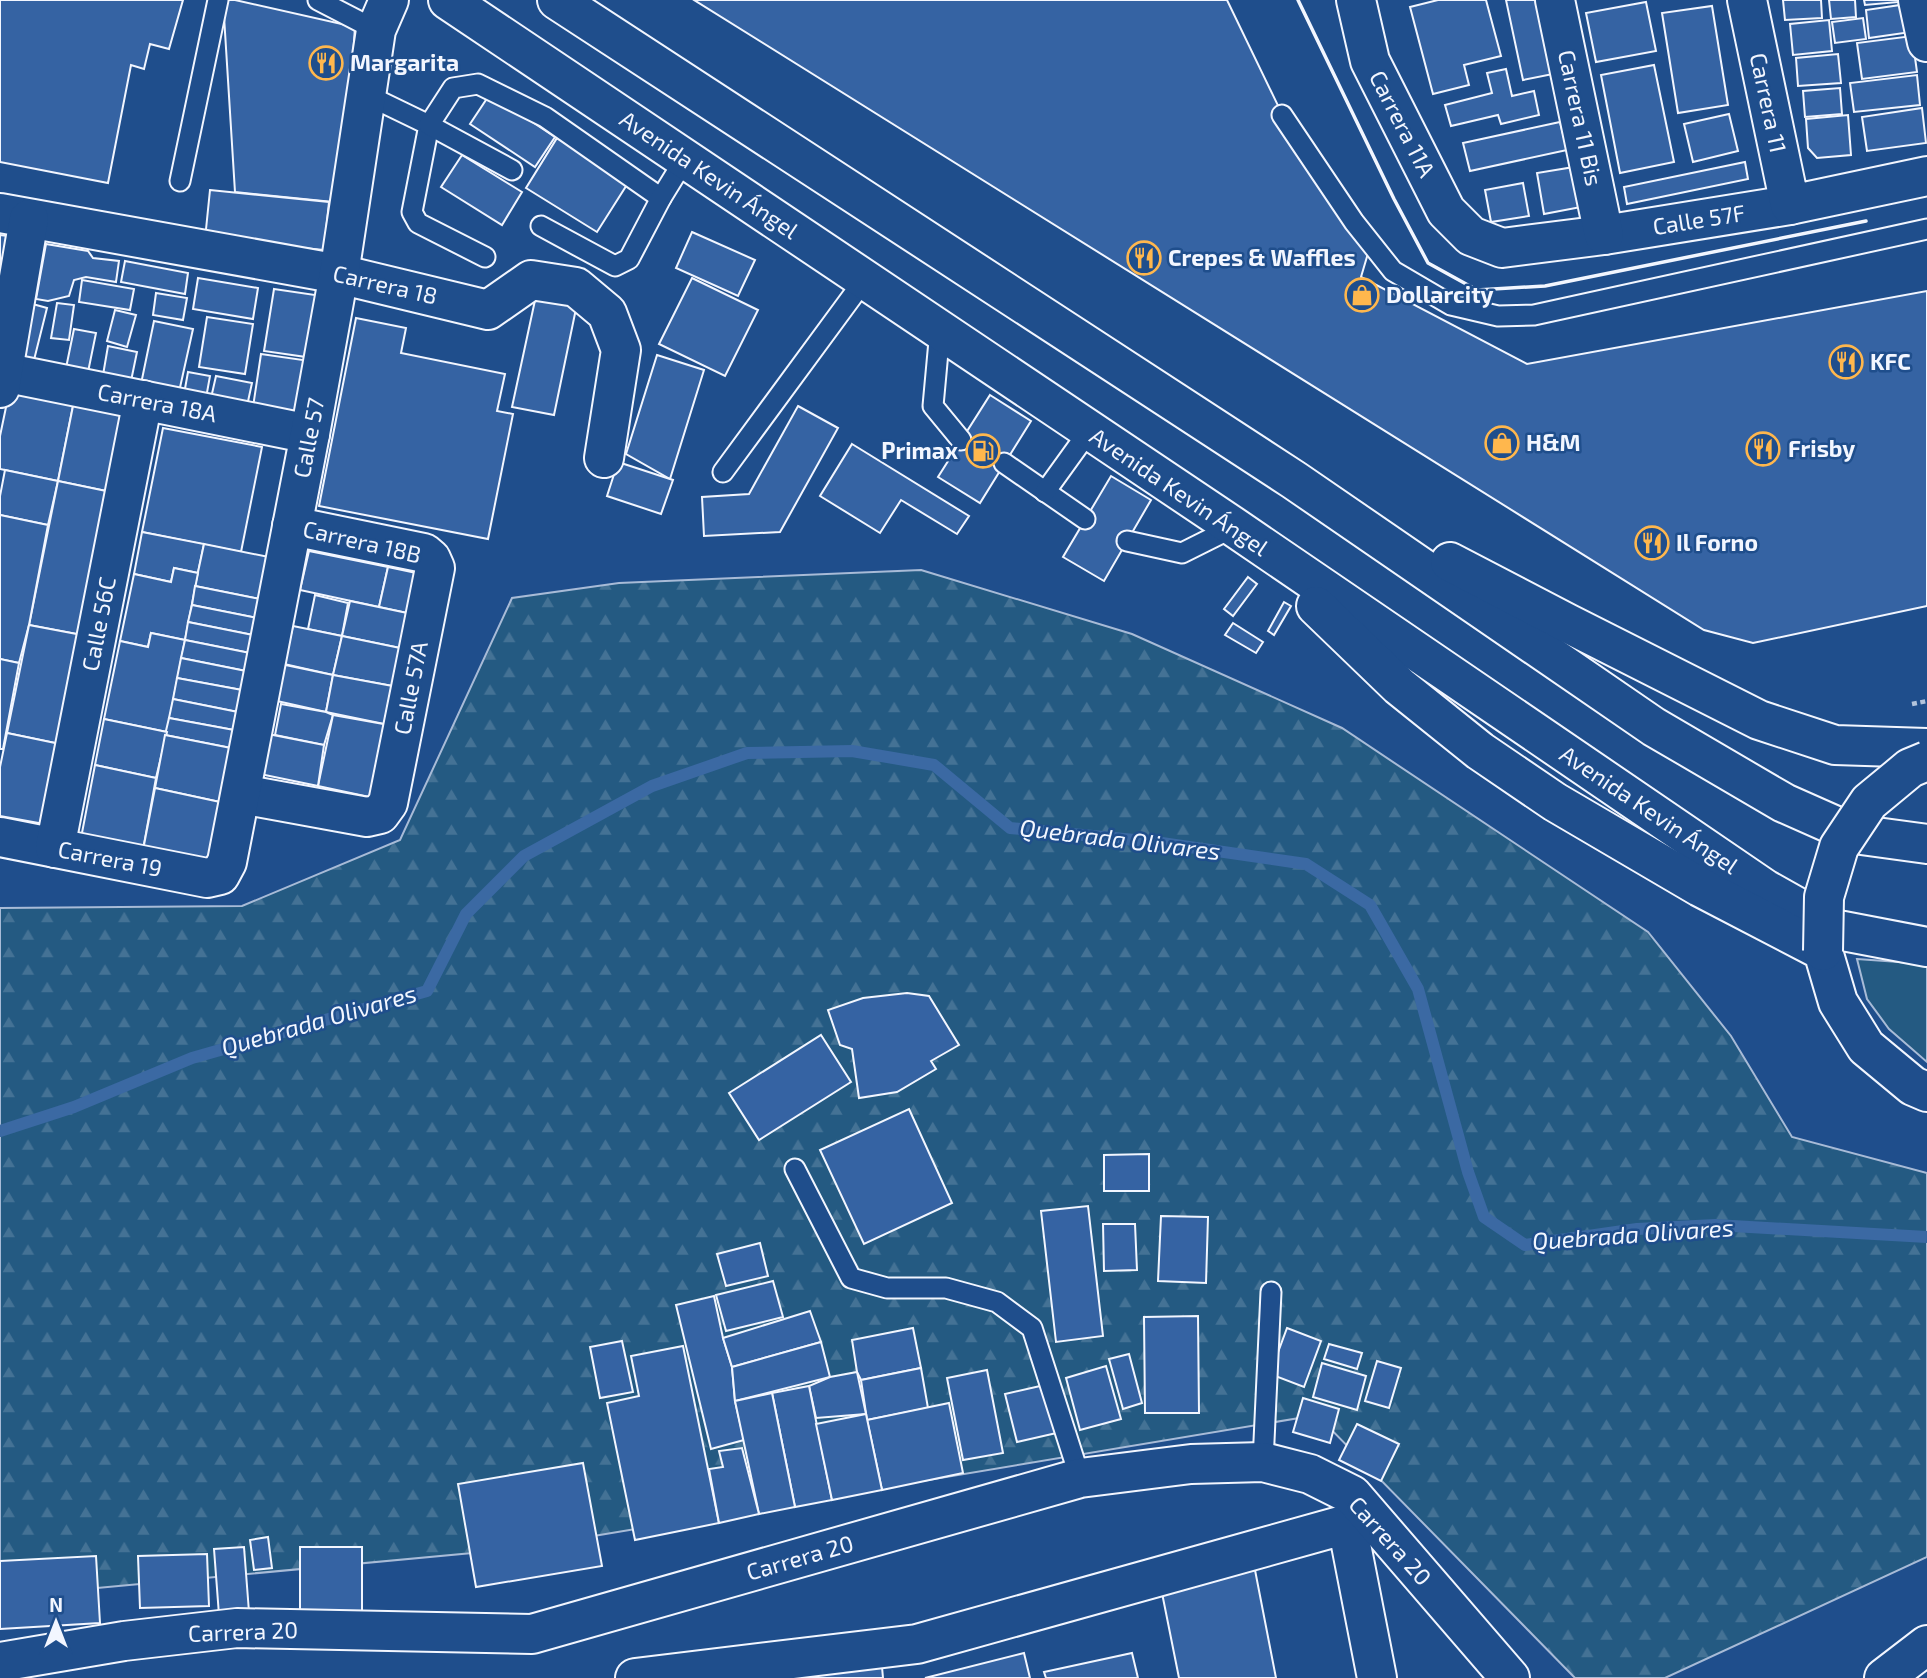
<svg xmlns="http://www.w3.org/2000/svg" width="1927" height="1678" font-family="'Exo 2',sans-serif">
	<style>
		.forest { fill: url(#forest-firs); stroke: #a8bbd7; stroke-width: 2 }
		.pitch { fill: #245a82; stroke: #a8bbd7; stroke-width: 2 }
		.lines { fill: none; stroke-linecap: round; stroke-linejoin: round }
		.stream { stroke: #3b69a3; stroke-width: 12 }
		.building { fill: #3563a3; stroke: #f2f6ff; stroke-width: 2 }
		.lane-casing { stroke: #f2f6ff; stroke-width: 23 }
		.street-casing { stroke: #f2f6ff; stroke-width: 42 }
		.secondary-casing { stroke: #f2f6ff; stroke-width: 42 }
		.primary-casing { stroke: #f2f6ff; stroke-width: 42 }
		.path { stroke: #b3c4dc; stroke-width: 4.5; stroke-dasharray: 5 3.5; stroke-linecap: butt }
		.lane { stroke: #1f4e8c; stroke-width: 19 }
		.street { stroke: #1f4e8c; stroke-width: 38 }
		.secondary { stroke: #1f4e8c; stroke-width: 38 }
		.primary { stroke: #1f4e8c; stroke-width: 38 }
		.primary-bridge-casing { stroke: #f2f6ff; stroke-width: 42; stroke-linecap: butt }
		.primary-bridge { stroke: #1f4e8c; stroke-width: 38 }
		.wall { stroke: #f2f6ff; stroke-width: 3.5 }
		.labels { text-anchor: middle; stroke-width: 5; stroke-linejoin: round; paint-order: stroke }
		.poi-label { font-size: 23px; font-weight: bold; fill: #f2f6ff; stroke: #1f4e8c; text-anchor: start }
		.street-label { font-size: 23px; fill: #f2f6ff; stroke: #1f4e8c }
		.water-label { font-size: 24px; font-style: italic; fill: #f2f6ff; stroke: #1f4e8c }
	</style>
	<defs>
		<pattern id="forest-firs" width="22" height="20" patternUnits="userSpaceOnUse" patternTransform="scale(1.75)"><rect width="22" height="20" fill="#245a82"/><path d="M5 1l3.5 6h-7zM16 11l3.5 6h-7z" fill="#447295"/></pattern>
	</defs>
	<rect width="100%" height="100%" fill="#1f4e8c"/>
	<!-- forest -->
	<polygon class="forest" points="921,570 1132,634 1342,728 1648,932 1731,1036 1792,1137 1927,1173 1927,1557 1665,1678 1575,1678 1317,1415 516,1549 0,1597 0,908 242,906 400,840 512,598 619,583"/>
	<!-- pitch -->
	<polygon class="pitch" points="1857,959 1927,964 1927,1062 1889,1029 1867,999"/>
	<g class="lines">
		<!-- stream -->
		<polyline class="stream" points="0,1131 74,1107 192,1058 427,991 466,914 524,856 652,786 747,753 852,751 934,765 1010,828 1155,842 1306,864 1370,905 1418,989 1468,1172 1484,1217 1525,1245 1637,1229 1715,1225 1927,1237"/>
	</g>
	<!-- building -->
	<g class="building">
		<polygon points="0,0 183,0 169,49 150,44 144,69 131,65 108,183 0,162"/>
		<polygon points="223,0 235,0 355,27 343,203 235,192"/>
		<polygon points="694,0 1227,0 1311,174 1369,250 1361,277 1527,364 1927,291 1927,606 1753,643 1704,630"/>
		<polygon points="1438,0 1486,0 1501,56 1464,65 1469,85 1433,94 1410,7"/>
		<polygon points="1506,0 1543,0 1558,73 1523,80"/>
		<polygon points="1783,0 1821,0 1822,18 1785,20"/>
		<polygon points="1829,0 1855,0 1856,17 1831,19"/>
		<polygon points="1864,0 1909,0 1910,1 1865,5"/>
		<polygon points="1646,2 1656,51 1596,62 1586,13"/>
		<polygon points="1907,4 1911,32 1869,38 1866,10"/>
		<polygon points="1712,6 1728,105 1678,113 1662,13"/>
		<polygon points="1863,18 1866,39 1835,43 1832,22"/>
		<polygon points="1829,20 1832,51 1793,55 1790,24"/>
		<polygon points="1912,36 1917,72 1862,79 1857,43"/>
		<polygon points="1838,54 1841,83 1798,86 1796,58"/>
		<polygon points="1654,65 1674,162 1620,173 1601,75"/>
		<polygon points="1506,69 1512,96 1534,91 1539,115 1501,124 1498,115 1451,126 1445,105 1492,93 1487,73"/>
		<polygon points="1917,75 1920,105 1854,112 1850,83"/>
		<polygon points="1840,88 1842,114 1805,117 1803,91"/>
		<polygon points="490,94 555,137 535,167 470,124"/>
		<polygon points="1922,108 1926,143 1867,151 1862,117"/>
		<polygon points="1729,114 1738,151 1693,162 1684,124"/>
		<polygon points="1848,115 1851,155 1817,158 1808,148 1806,119"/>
		<polygon points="1560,122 1567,150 1470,171 1463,143"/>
		<polygon points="557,138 628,183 597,232 526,188"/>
		<polygon points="462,155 522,192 502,225 441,187"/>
		<polygon points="1745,162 1748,179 1627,204 1624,187"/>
		<polygon points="1574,167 1581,207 1544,214 1537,173"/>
		<polygon points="1523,183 1529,216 1491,222 1485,190"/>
		<polygon points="210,190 329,202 324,250 205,239"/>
		<polygon points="692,232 755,260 738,296 676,268"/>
		<polygon points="0,235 8,236 1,272 0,272"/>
		<polygon points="46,244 88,251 93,258 119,261 116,282 86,277 74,280 69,296 48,301 36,299"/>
		<polygon points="125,261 188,273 185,294 121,282"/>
		<polygon points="198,278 258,288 253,319 193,309"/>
		<polygon points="692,278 758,310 725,376 659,344"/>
		<polygon points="82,280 134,289 130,310 79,302"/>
		<polygon points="274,289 322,296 313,358 264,351"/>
		<polygon points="537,291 578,299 554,415 512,407"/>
		<polygon points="156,293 187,298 183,320 153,315"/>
		<polygon points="29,303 47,308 34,360 17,355"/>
		<polygon points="57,303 74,305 69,340 51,338"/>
		<polygon points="115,310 136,315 127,347 107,341"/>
		<polygon points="207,317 253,324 245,374 199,367"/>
		<polygon points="356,318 406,328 401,353 505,374 497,411 513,414 488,539 319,506"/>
		<polygon points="154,321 193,329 179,392 141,384"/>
		<polygon points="74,329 96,333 88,372 66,368"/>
		<polygon points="108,346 137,352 131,381 103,375"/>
		<polygon points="261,354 310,361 302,414 253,407"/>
		<polygon points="657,355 704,370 670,479 626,454"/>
		<polygon points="188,372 210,376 206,398 184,394"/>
		<polygon points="216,376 252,383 247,406 211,398"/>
		<polygon points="10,388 74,401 58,481 0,469 0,436"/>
		<polygon points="990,395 1031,421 980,503 938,477"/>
		<polygon points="74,401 127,411 111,492 58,481"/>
		<polygon points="798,406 838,428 780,532 704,536 702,497 749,494"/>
		<polygon points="163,428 262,447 241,552 142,532"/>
		<polygon points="852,444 969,516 957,534 901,500 880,533 820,496"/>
		<polygon points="618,462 673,480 661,514 607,496"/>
		<polygon points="5,470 58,481 48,525 0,515 0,496"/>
		<polygon points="1111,476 1151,500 1104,581 1063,557"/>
		<polygon points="58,481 111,492 82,635 29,625"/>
		<polygon points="0,515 48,525 29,625 19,663 0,659"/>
		<polygon points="142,532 204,544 198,573 174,568 171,582 134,574"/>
		<polygon points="204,544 269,557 260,599 195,586"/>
		<polygon points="309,551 388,567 379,607 300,590"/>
		<polygon points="388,567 421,574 412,614 379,607"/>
		<polygon points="174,568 198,573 185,640 151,633 148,647 120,641 134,574 171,582"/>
		<polygon points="1248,577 1257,584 1233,616 1224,609"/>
		<polygon points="195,586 260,599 257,618 192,605"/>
		<polygon points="315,595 348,603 342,636 308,629"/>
		<polygon points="350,601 412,614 405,649 342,636"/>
		<polygon points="1284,602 1291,606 1274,635 1268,631"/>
		<polygon points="192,605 257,618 253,635 188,622"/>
		<polygon points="188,622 253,635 250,653 185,640"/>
		<polygon points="1233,623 1263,642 1256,653 1225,635"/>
		<polygon points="29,625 82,635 60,744 7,733"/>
		<polygon points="293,626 342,636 333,675 284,664"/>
		<polygon points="151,633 185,640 167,732 104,719 120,641 148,647"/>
		<polygon points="342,636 405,649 398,687 333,675"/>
		<polygon points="185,640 250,653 246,671 181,658"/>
		<polygon points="181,658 246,671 242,690 177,678"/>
		<polygon points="0,659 19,663 3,749 0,749"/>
		<polygon points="276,663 333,675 326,712 268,699"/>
		<polygon points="333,675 398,687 389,725 326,712"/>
		<polygon points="177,678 242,690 238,712 173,699"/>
		<polygon points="173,699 238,712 234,730 169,718"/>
		<polygon points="281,704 326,712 333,715 324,745 275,735"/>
		<polygon points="333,715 389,725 374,798 318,786"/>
		<polygon points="169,718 234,730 231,748 165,735"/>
		<polygon points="104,719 167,732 156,778 95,765"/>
		<polygon points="7,733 60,744 44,824 0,816 0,767"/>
		<polygon points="268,734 324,745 318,786 260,774"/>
		<polygon points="165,735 231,748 220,802 155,788"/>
		<polygon points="95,765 156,778 143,850 81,838"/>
		<polygon points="155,788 220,802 207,863 143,850"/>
		<polygon points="907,993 929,996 959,1045 931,1061 936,1069 897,1092 859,1098 852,1049 840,1045 828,1010 863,998"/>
		<polygon points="821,1035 851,1082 759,1140 729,1093"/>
		<polygon points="909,1109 952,1203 864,1244 820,1150"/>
		<polygon points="1149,1154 1149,1191 1104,1191 1104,1155"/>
		<polygon points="1088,1206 1103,1336 1056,1342 1041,1211"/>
		<polygon points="1161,1216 1208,1217 1206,1283 1158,1281"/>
		<polygon points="1103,1224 1135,1224 1137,1270 1104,1271"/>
		<polygon points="760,1243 768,1276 726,1286 717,1254"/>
		<polygon points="773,1281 783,1317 726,1331 716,1295"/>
		<polygon points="714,1296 723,1338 732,1367 735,1401 744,1440 711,1449 676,1305"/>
		<polygon points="810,1311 821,1342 732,1367 723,1338"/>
		<polygon points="1198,1316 1199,1413 1145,1413 1144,1317"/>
		<polygon points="913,1328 921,1368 861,1380 857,1372 852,1340"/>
		<polygon points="1287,1328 1321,1341 1304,1387 1270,1374"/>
		<polygon points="622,1341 633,1392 600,1398 590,1347"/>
		<polygon points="821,1342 830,1377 735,1401 732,1367"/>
		<polygon points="1329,1344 1362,1353 1357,1369 1324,1359"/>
		<polygon points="683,1346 719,1523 635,1540 607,1403 639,1396 631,1356"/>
		<polygon points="1129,1354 1142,1403 1123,1409 1109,1359"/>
		<polygon points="1377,1361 1401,1368 1389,1408 1365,1401"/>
		<polygon points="1322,1363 1366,1376 1357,1410 1313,1397"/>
		<polygon points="1106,1366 1121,1419 1080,1430 1066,1378"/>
		<polygon points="921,1368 928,1408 867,1420 861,1380"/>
		<polygon points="987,1370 1003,1453 963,1460 947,1378"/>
		<polygon points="857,1372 866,1414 816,1418 809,1386 830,1377"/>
		<polygon points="1049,1384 1061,1432 1017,1442 1005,1394"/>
		<polygon points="809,1386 832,1500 795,1507 772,1393"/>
		<polygon points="772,1393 795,1507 759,1514 735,1401"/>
		<polygon points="1303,1398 1339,1409 1330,1443 1293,1432"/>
		<polygon points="949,1403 963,1473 882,1490 867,1420"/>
		<polygon points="866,1414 882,1490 832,1500 816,1424"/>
		<polygon points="1357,1424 1399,1444 1381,1481 1339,1460"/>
		<polygon points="742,1448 759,1514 719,1523 709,1469 723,1467 719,1451"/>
		<polygon points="583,1463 602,1566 476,1587 458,1484"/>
		<polygon points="268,1537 272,1568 254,1570 250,1540"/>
		<polygon points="244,1547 249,1612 219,1615 214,1549"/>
		<polygon points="300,1547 362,1547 362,1615 300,1614"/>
		<polygon points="207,1554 209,1606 140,1608 138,1556"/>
		<polygon points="96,1556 100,1623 0,1629 0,1561"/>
		<polygon points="1255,1570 1276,1678 1179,1678 1161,1588"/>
		<polygon points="1024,1653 1030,1678 925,1678"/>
		<polygon points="1132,1653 1138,1678 1046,1678 1044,1672"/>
		<polygon points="882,1667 883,1678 791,1678"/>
	</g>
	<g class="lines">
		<defs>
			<g id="lane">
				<polyline points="318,0 376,30"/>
				<polyline points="367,95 429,125 412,212 418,223 485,257"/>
				<polyline points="1282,115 1354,222 1393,271 1451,305 1498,316 1534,315 1927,229"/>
				<polyline points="512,170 429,125 453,88 478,84 545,117 661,198"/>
				<polyline points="180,181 218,0"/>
				<polyline points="541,226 615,266 629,259 661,198 685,159"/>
				<polyline points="940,330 933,406 961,440"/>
				<polyline points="1004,463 1085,519"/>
				<polyline points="723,472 865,279"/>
				<polyline points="1045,492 1089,431"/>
				<polyline points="1127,541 1182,553 1234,527"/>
				<polyline points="795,1169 851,1278 887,1288 946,1288 997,1302 1032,1328 1080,1478"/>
				<polyline points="1263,1462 1271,1292"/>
			</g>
			<g id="street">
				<polyline points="1356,0 1370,61 1446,211 1471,236 1502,248 1604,235 1790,205"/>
				<polyline points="1555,0 1604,235"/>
				<polyline points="1918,0 1927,42"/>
				<polyline points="0,213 339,274 488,310 531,280 576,287 607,313 621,350 604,458"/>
				<polyline points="3,372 310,434"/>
				<polyline points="0,388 29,219"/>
				<polyline points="241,794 367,817 380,814 388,803 435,568 431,559 424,553 292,526"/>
				<polyline points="0,837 207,878 220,875 227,862 310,434 339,274 376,30 389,0"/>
				<polyline points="55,848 143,400"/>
				<polyline points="635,1678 917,1644 1347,1524 1377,1678"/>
			</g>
			<g id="secondary">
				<polyline points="1747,0 1790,205 1927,176"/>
				<polyline points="0,1662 124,1641 237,1628 532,1634 1080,1478 1191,1464 1263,1462 1310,1474 1352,1495 1510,1678"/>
				<polyline points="1884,1678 1927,1645"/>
			</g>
			<g id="primary">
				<polyline points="448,0 1234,527 1765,889 1838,930 1927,947"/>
				<polyline points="557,0 1294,480 1654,727 1784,803 1854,834 1927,844"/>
				<polyline points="1450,562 1567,623 1759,720 1835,745 1927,748"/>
				<polyline points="1316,606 1399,686 1480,751 1555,802 1700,887 1823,951 1838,1002 1866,1047 1913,1086 1927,1092"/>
			</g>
		</defs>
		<!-- lane casing -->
		<use href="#lane" class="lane-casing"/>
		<!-- street casing -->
		<use href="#street" class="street-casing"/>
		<!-- secondary casing -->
		<use href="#secondary" class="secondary-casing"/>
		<!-- primary casing -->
		<use href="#primary" class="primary-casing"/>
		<!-- path -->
		<polyline class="path" points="1912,704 1927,701"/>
		<!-- lane -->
		<use href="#lane" class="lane"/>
		<!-- street -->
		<use href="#street" class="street"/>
		<!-- secondary -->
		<use href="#secondary" class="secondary"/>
		<!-- primary -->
		<use href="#primary" class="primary"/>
		<defs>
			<polyline id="primary-bridge" points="1823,951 1824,897 1839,847 1869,802 1910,768 1927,761"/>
		</defs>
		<!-- primary-bridge casing -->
		<use href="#primary-bridge" class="primary-bridge-casing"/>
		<!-- primary-bridge -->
		<use href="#primary-bridge" class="primary-bridge"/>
		<!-- wall -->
		<polyline class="wall" points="1298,0 1394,199 1428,263 1477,290 1545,286 1866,221"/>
	</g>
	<!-- icons -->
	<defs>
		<symbol id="restaurant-ring" viewBox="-11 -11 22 22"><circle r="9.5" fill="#1f4e8c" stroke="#ffb74d" stroke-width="1.5"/><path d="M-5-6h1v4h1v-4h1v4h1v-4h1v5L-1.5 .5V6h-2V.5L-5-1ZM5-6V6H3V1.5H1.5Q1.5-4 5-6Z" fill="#ffb74d"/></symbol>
		<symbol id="shop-ring" viewBox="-11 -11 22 22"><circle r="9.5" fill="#1f4e8c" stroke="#ffb74d" stroke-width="1.5"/><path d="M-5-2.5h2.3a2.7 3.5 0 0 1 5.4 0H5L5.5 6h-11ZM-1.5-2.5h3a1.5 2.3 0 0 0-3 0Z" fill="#ffb74d"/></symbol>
		<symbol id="fuel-ring" viewBox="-11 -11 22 22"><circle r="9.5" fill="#1f4e8c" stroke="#ffb74d" stroke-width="1.5"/><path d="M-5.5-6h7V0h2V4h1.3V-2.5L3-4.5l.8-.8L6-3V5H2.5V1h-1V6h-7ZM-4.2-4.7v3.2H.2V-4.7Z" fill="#ffb74d"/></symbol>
	</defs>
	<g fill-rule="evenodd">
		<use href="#restaurant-ring" x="307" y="44" width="38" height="38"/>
		<use href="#restaurant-ring" x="1125" y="239" width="38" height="38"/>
		<use href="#shop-ring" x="1343" y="276" width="38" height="38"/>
		<use href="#restaurant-ring" x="1827" y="343" width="38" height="38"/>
		<use href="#shop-ring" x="1483" y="424" width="38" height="38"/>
		<use href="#restaurant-ring" x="1744" y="430" width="38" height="38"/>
		<use href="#fuel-ring" x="964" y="432" width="38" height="38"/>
		<use href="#restaurant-ring" x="1633" y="524" width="38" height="38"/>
	</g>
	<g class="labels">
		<!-- poi labels -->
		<g class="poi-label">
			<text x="350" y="71">Margarita</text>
			<text x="1168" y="266">Crepes &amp; Waffles</text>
			<text x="1386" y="303">Dollarcity</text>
			<text x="1870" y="370">KFC</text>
			<text x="1526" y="451">H&amp;M</text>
			<text x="1788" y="457">Frisby</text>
			<text x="958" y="459" text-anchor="end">Primax</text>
			<text x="1676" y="551">Il Forno</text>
		</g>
		<!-- street labels -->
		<g class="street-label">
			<text transform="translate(1768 103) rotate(78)" y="8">Carrera 11</text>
			<text transform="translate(1580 118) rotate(78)" y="8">Carrera 11 Bis</text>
			<text transform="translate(1402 124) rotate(63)" y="8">Carrera 11A</text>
			<text transform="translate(709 175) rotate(34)" y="8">Avenida Kevin Ángel</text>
			<text transform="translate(1699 220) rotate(-9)" y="8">Calle 57F</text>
			<text transform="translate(385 285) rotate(13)" y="8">Carrera 18</text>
			<text transform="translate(157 403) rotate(11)" y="8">Carrera 18A</text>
			<text transform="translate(309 438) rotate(-79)" y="8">Calle 57</text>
			<text transform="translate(1179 492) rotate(34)" y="8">Avenida Kevin Ángel</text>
			<text transform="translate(362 542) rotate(13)" y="8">Carrera 18B</text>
			<text transform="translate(99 624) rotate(-79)" y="8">Calle 56C</text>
			<text transform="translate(411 688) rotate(-79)" y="8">Calle 57A</text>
			<text transform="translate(1649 810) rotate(34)" y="8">Avenida Kevin Ángel</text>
			<text transform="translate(110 859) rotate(11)" y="8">Carrera 19</text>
			<text transform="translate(1390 1541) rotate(48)" y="8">Carrera 20</text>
			<text transform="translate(800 1558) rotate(-16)" y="8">Carrera 20</text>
			<text transform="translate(243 1632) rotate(-2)" y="8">Carrera 20</text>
		</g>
		<!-- water labels -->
		<g class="water-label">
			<text transform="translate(1120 840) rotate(7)" y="8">Quebrada Olivares</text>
			<text transform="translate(319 1021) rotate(-16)" y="8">Quebrada Olivares</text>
			<text transform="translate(1633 1235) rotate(-4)" y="8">Quebrada Olivares</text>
		</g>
	</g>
	<!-- north arrow -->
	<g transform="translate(56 1622)" stroke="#1f4e8c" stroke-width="5" paint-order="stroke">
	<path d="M0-5L12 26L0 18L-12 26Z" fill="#f2f6ff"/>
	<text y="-10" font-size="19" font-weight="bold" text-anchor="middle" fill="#f2f6ff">N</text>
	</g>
</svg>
